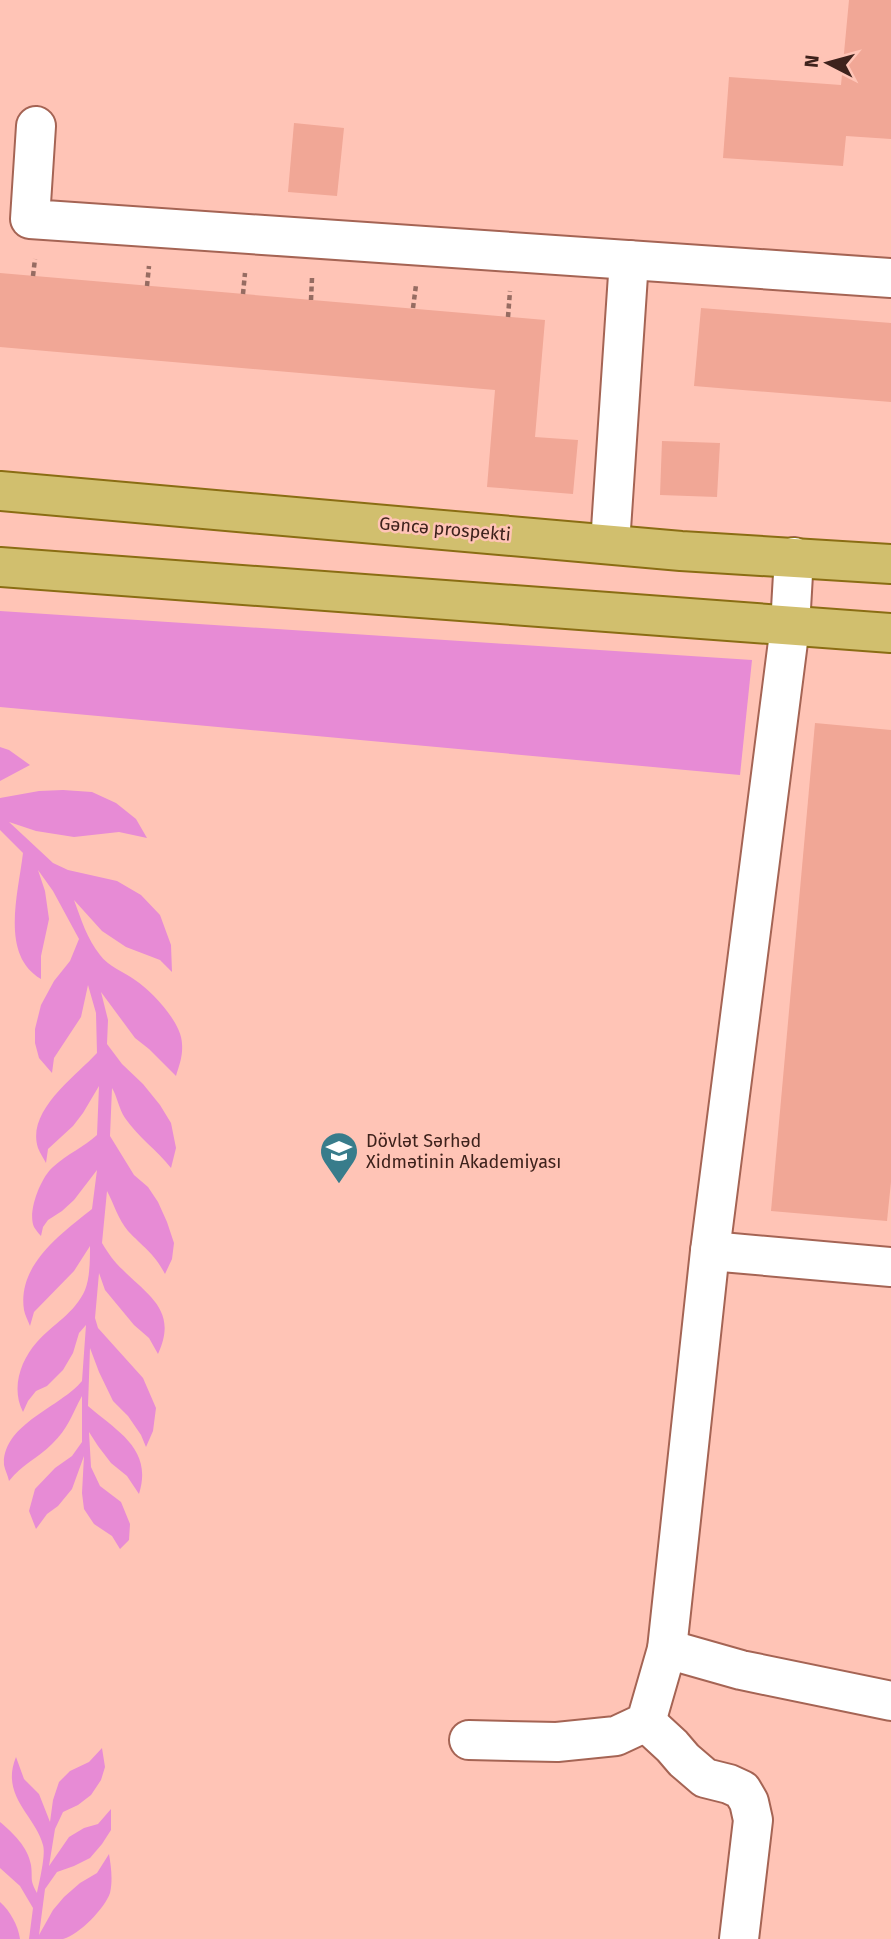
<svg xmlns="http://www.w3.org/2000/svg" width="891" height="1939" font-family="'Fira Sans',sans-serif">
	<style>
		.green { fill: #e78bd5 }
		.building { fill: #f1a796 }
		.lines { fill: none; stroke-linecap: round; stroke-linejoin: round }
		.minor-casing { stroke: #a56454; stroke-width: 42 }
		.major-casing { stroke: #8a6d13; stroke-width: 42 }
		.path { stroke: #966c62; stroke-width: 4.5; stroke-dasharray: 5 3.5; stroke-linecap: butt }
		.minor { stroke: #fff; stroke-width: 38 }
		.major { stroke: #d1bf6e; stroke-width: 38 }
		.labels { text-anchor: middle; stroke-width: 5; stroke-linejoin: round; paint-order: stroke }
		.street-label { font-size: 18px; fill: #3e221c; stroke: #ffc4b6 }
		.poi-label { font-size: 18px; fill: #3e221c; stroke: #ffc4b6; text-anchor: start }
	</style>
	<rect width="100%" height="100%" fill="#ffc4b6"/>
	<!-- green -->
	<g class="green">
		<polygon points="0,611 752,660 740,775 0,707"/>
		<polygon points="0,747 9,750 30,765 0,781"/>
		<path d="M63,790L92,792L116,803L136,819L147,838L119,832L74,837L36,831L9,822L53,863L68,870L117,881L141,895L160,915L171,945L172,972L160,960L126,947L102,931L74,900C81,919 87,939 100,955C108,966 124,972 135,980C152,991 182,1023 182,1044C183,1056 179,1066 176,1076L149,1049L135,1038L101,992L108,1020L107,1044L122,1064L143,1084L160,1105L171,1123L176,1148L171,1168C157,1150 138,1137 125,1118C119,1109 117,1096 112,1088L110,1136L134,1175L148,1187L158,1202L167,1222L174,1243L172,1259L165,1274C154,1253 143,1247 128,1231C118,1219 114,1204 107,1191L102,1243C108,1253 114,1262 123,1270C149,1296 178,1311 158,1354L149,1338L134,1325L105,1290L99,1273L95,1318L98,1328L143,1378L156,1408L153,1431L146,1447L141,1435L128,1416L113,1401L99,1372L90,1348L88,1406C118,1432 153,1449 139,1494L127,1476L111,1463L98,1446L89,1432L91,1467L100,1486L121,1502L130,1524L129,1540L120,1549L112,1536L94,1524L84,1509L82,1493L84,1456L72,1489L58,1506L47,1514L36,1529L29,1511L35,1489L55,1468L72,1456L82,1442V1396C72,1414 68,1429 52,1444C38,1458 21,1465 9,1481C8,1476 5,1470 4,1465C2,1424 61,1407 82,1381L86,1325L79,1333L73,1353L63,1370L47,1386L36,1391L28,1401L23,1412C11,1389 20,1361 37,1342C53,1324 75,1313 85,1290C90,1278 90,1259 90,1246L74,1271L34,1312L30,1326C28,1321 25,1315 24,1310C17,1265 61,1234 92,1209L97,1170L74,1200L62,1211L48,1220L43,1227L41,1236C38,1233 36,1230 34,1227C27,1212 41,1177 53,1167C67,1154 84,1147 97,1135L99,1086L83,1113L73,1126L48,1149L46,1163C44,1159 40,1153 38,1148C26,1111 75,1077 97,1053L96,1013L88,985L81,1017L54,1058L52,1073L39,1058L35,1043V1029L41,1005L54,981L70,961L79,939L53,891L38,870L45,891L49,919L41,956V979C0,955 18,895 23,853L0,830V798L39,791Z"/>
		<path d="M102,1748L105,1767L101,1780L91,1795L78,1805L63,1812L55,1829L49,1866L69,1837L84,1828L98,1824L111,1809V1830L102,1844L90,1858L74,1866L57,1872L45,1889L39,1935L53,1910L64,1897L80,1883L97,1873L109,1854C111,1866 113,1880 110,1893C105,1908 79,1935 63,1939C53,1939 39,1939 29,1939L33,1908L20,1886L0,1868V1822C13,1833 28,1847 31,1865C33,1879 29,1879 37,1893C39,1883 46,1855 43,1845C35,1815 0,1796 16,1757L24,1779L39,1794L50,1822L53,1800L59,1782L70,1771L89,1762Z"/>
		<path d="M0,1902C10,1911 18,1925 20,1939H0Z"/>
	</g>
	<!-- building -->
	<g class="building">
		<polygon points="849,0 891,0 891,139 846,136 843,166 723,158 729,77 841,85"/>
		<polygon points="294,123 344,128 337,196 288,192"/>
		<polygon points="0,273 545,320 535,437 578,440 573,494 487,487 495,390 0,347"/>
		<polygon points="701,308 891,323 891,402 694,386"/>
		<polygon points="662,441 720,443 717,497 660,495"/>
		<polygon points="815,723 891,730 891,1182 887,1221 771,1211"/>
	</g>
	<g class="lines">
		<defs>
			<g id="minor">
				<polyline points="36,126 30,219 891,278"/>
				<polyline points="610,544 629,260"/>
				<polyline points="710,1251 891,1267"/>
				<polyline points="667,1649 741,1670 891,1701"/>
				<polyline points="646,1722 672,1746 684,1760 705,1778 729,1784 742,1790 749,1802 753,1820 739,1939"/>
				<polyline points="469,1740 557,1742 616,1736 646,1722 667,1649 710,1251 790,626 794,557"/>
			</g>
			<g id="major">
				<polyline points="0,491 681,551 891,564"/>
				<polyline points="0,567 891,633"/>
			</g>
		</defs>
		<!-- minor casing -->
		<use href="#minor" class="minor-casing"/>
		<!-- major casing -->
		<use href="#major" class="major-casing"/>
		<!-- path -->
		<g class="path">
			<polyline points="33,276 35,259"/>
			<polyline points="147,286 149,266"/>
			<polyline points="243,294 245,273"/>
			<polyline points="311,300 312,278"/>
			<polyline points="413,308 416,285"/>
			<polyline points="508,317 510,291"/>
		</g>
		<!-- minor -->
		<use href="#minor" class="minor"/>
		<!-- major -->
		<use href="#major" class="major"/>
	</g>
	<!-- icons -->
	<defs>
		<symbol id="university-pin" viewBox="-11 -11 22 30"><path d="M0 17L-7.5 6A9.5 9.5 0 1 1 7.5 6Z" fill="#387c8b" stroke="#ffc4b6"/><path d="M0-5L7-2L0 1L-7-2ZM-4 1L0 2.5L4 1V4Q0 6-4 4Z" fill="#fff"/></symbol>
	</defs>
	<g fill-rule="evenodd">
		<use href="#university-pin" x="317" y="1129" width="44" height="60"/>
	</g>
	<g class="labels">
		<!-- street labels -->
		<g class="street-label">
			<text transform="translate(445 529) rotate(5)" y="6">Gəncə prospekti</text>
		</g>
		<!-- poi labels -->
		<g class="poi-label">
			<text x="366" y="1147">Dövlət Sərhəd<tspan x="366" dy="21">Xidmətinin Akademiyası</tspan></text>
		</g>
	</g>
	<!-- north arrow -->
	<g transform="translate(828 63) rotate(276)" stroke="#ffc4b6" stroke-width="5" paint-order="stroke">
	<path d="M0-5L12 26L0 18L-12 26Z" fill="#3e221c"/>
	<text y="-10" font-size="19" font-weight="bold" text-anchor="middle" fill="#3e221c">N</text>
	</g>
</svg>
